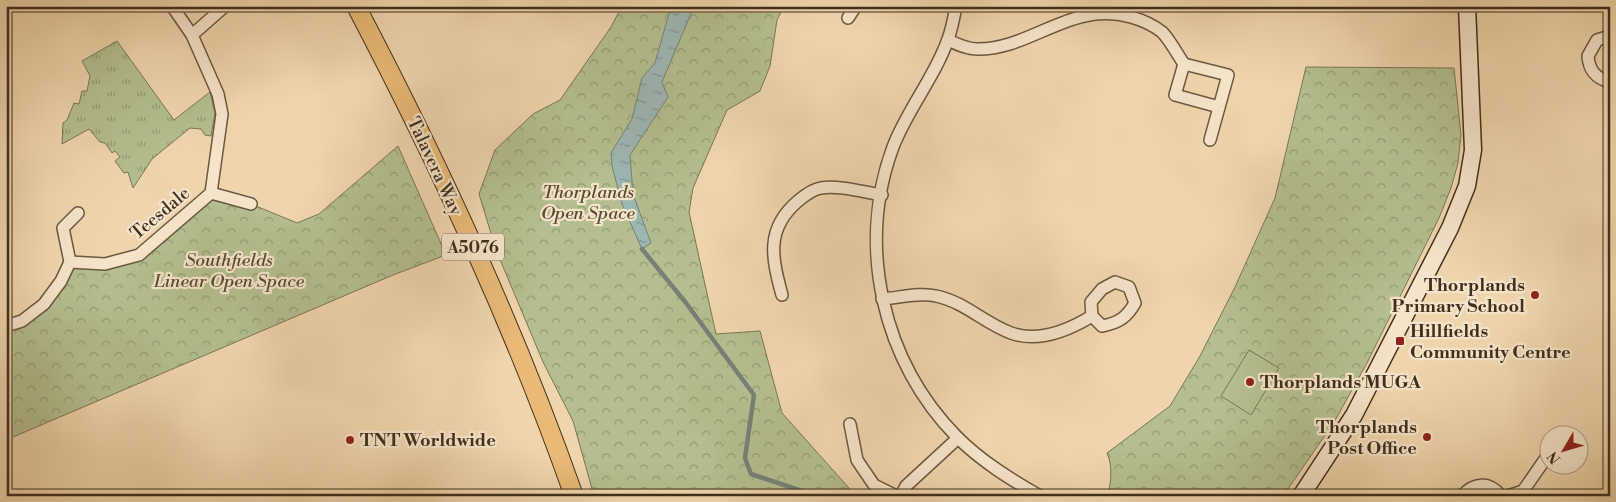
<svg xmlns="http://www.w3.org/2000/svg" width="1616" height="502" font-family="'Libre Bodoni',serif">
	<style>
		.grass { fill: url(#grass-tufts); stroke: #7a7656 }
		.park { fill: url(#park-crowns); stroke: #7a7656 }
		.pitch { fill: #b4be8e; stroke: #7a7656 }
		.water { fill: url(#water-ripples); stroke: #778177 }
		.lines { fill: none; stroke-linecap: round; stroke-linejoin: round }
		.stream { stroke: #778177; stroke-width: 4.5 }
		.street-casing { stroke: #6b5841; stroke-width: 14 }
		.secondary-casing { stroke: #3f2f1d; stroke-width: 19 }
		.primary-casing { stroke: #3f2f1d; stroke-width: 20 }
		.street { stroke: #f5e4c9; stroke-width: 11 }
		.secondary { stroke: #f5e4c9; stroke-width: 16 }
		.primary { stroke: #e8ba76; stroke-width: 18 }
		.poi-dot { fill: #8f2418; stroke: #f5e4c9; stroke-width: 2 }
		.labels { text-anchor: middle; stroke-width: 4.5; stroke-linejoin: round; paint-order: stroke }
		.shield { fill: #f5e4c9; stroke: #766551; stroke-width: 1 }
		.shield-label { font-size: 16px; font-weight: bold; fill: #3f2f1d }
		.street-label { font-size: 18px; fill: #3f2f1d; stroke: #f5e4c9 }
		.park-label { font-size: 18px; font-style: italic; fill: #564c34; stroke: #f5e4c9 }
		.poi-label { font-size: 18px; font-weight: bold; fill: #3f2f1d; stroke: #f5e4c9; text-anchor: start }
	</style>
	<defs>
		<pattern id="grass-tufts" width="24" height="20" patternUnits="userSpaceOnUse" patternTransform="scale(1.25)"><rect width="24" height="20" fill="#b4be8e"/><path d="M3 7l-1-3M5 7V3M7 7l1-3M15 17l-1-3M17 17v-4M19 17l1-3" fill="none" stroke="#949b73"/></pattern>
		<pattern id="park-crowns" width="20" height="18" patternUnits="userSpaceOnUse" patternTransform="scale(1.25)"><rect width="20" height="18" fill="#b4be8e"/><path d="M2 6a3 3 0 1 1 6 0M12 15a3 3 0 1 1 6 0" fill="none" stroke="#949b73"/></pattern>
		<pattern id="water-ripples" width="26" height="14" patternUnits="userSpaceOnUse" patternTransform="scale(1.25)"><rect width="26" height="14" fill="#9db7b3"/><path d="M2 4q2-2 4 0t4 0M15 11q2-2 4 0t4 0" fill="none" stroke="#819591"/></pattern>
	</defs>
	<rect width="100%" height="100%" fill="#f0d5ac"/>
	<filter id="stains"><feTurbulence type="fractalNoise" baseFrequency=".004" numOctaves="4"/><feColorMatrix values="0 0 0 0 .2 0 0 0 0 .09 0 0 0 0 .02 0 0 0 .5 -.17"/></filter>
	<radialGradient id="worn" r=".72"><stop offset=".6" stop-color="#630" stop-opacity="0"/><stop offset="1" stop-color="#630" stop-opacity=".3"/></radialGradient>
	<!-- grass -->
	<polygon class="grass" points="117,41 174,120 210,92 215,113 211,136 205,135 201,129 190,128 152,159 133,188 128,172 124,173 115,161 120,157 115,151 112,153 105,143 100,142 89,129 62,144 63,123 67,120 74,103 79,104 82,91 87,91 90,76 82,61"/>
	<!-- park -->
	<g class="park">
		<polygon points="622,6 784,6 777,20 770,66 760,91 727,110 693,188 689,212 716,334 760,331 782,413 856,496 594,496 573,421 543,362 496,250 479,194 495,150 533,114 560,100 611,27"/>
		<path d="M1306,67L1454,68L1461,135L1458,163L1451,188L1439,218L1367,363L1333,424L1283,496H1108C1111,481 1113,467 1107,453L1170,406L1200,356L1235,287L1275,198Z"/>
		<polygon points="398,146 446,255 393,275 6,440 6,326 44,304 70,262 139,255 211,193 251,204 297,223 319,214"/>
	</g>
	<!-- pitch -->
	<polygon class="pitch" points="1249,350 1279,368 1251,415 1221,396"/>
	<!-- water -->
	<polygon class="water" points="671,6 699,6 692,11 662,82 668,97 630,155 633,194 651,243 642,249 622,204 612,166 611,153 632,119 642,78 655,63"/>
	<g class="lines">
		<!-- stream -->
		<polyline class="stream" points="642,249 686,303 754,395 745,458 751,474 817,496"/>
		<defs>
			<g id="street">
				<polyline points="172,6 192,35"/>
				<path d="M956,6C954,17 952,29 948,39C936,75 907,110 893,147C856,247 883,362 957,437C981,461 1010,479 1040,496"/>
				<polyline points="848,18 856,6"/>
				<path d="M1610,36L1597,40L1588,56C1589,70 1595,78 1610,82"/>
				<path d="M948,40C957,44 966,49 977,49C1031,50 1071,0 1131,17C1142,20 1153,25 1162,32C1170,40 1177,54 1184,64"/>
				<polyline points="1210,140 1228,75 1184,64 1175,95 1219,107"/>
				<polyline points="211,193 251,204"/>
				<polyline points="70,262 105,264 139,255 211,193 222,114 218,94 192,35 225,6"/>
				<path d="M1115,282L1129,287L1135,303C1127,317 1119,323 1102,326L1092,316L1091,302L1102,289Z"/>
				<path d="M782,295C772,258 765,229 798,201C804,196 813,189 821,188C839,185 863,192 882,195"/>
				<path d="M882,299C898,298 920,292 936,296C965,302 984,323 1011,333C1038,343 1069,330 1092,316"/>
				<polyline points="6,326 22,321 44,304 61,281 70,262 63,228 78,213"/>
				<polyline points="850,424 857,460 874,485 896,496"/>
				<polyline points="901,496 906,486 958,438"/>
				<path d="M1462,496C1474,482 1489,481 1501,496"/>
				<polyline points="1508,496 1523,491 1548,455"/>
			</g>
			<polyline id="secondary" points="1301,496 1354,415 1450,228 1467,186 1473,150 1467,6"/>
			<path id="primary" d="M356,6C439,164 515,328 574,496"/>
		</defs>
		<!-- street casing -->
		<use href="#street" class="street-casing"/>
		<!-- secondary casing -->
		<use href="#secondary" class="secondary-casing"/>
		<!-- primary casing -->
		<use href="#primary" class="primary-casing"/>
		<!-- street -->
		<use href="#street" class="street"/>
		<!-- secondary -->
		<use href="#secondary" class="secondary"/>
		<!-- primary -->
		<use href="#primary" class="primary"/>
	</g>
	<!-- markers -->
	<g class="poi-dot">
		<circle cx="1535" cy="295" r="5"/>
		<rect x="1395" y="336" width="10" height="10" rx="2.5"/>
		<circle cx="1250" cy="382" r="5"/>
		<circle cx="1427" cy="437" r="5"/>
		<circle cx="350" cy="440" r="5"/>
	</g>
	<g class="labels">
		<!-- shield labels -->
		<rect class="shield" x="442" y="233.5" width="62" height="27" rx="4"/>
		<g class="shield-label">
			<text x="473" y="253">A5076</text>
		</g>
		<!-- street labels -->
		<g class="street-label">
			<text transform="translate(435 166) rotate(65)" y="6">Talavera Way</text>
			<text transform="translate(160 213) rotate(-40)" y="6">Teesdale</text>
		</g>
		<!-- park labels -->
		<g class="park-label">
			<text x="588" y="198">Thorplands<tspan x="588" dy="21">Open Space</tspan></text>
			<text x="229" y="266">Southfields<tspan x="229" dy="21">Linear Open Space</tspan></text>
		</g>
		<!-- poi labels -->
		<g class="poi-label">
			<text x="1525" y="291" text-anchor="end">Thorplands<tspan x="1525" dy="21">Primary School</tspan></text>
			<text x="1410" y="337">Hillfields<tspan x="1410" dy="21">Community Centre</tspan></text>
			<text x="1260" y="388">Thorplands MUGA</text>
			<text x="1417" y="433" text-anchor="end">Thorplands<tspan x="1417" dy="21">Post Office</tspan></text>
			<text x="360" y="446">TNT Worldwide</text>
		</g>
	</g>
	<!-- margin -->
	<rect width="1616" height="502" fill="none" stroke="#f0d5ac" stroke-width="25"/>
	<rect x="8" y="8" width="1601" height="487" fill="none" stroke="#3f2f1d" stroke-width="2.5"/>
	<rect x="12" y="12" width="1591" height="477" fill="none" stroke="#3f2f1d"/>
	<!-- north arrow -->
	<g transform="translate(1564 450) rotate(232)"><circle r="24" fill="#f5e4c9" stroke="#ac9c84"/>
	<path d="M0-4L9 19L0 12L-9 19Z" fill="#8f2418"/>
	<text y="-8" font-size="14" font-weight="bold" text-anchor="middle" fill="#3f2f1d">N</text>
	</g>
	<rect width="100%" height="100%" filter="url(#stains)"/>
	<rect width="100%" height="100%" fill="url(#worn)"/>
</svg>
